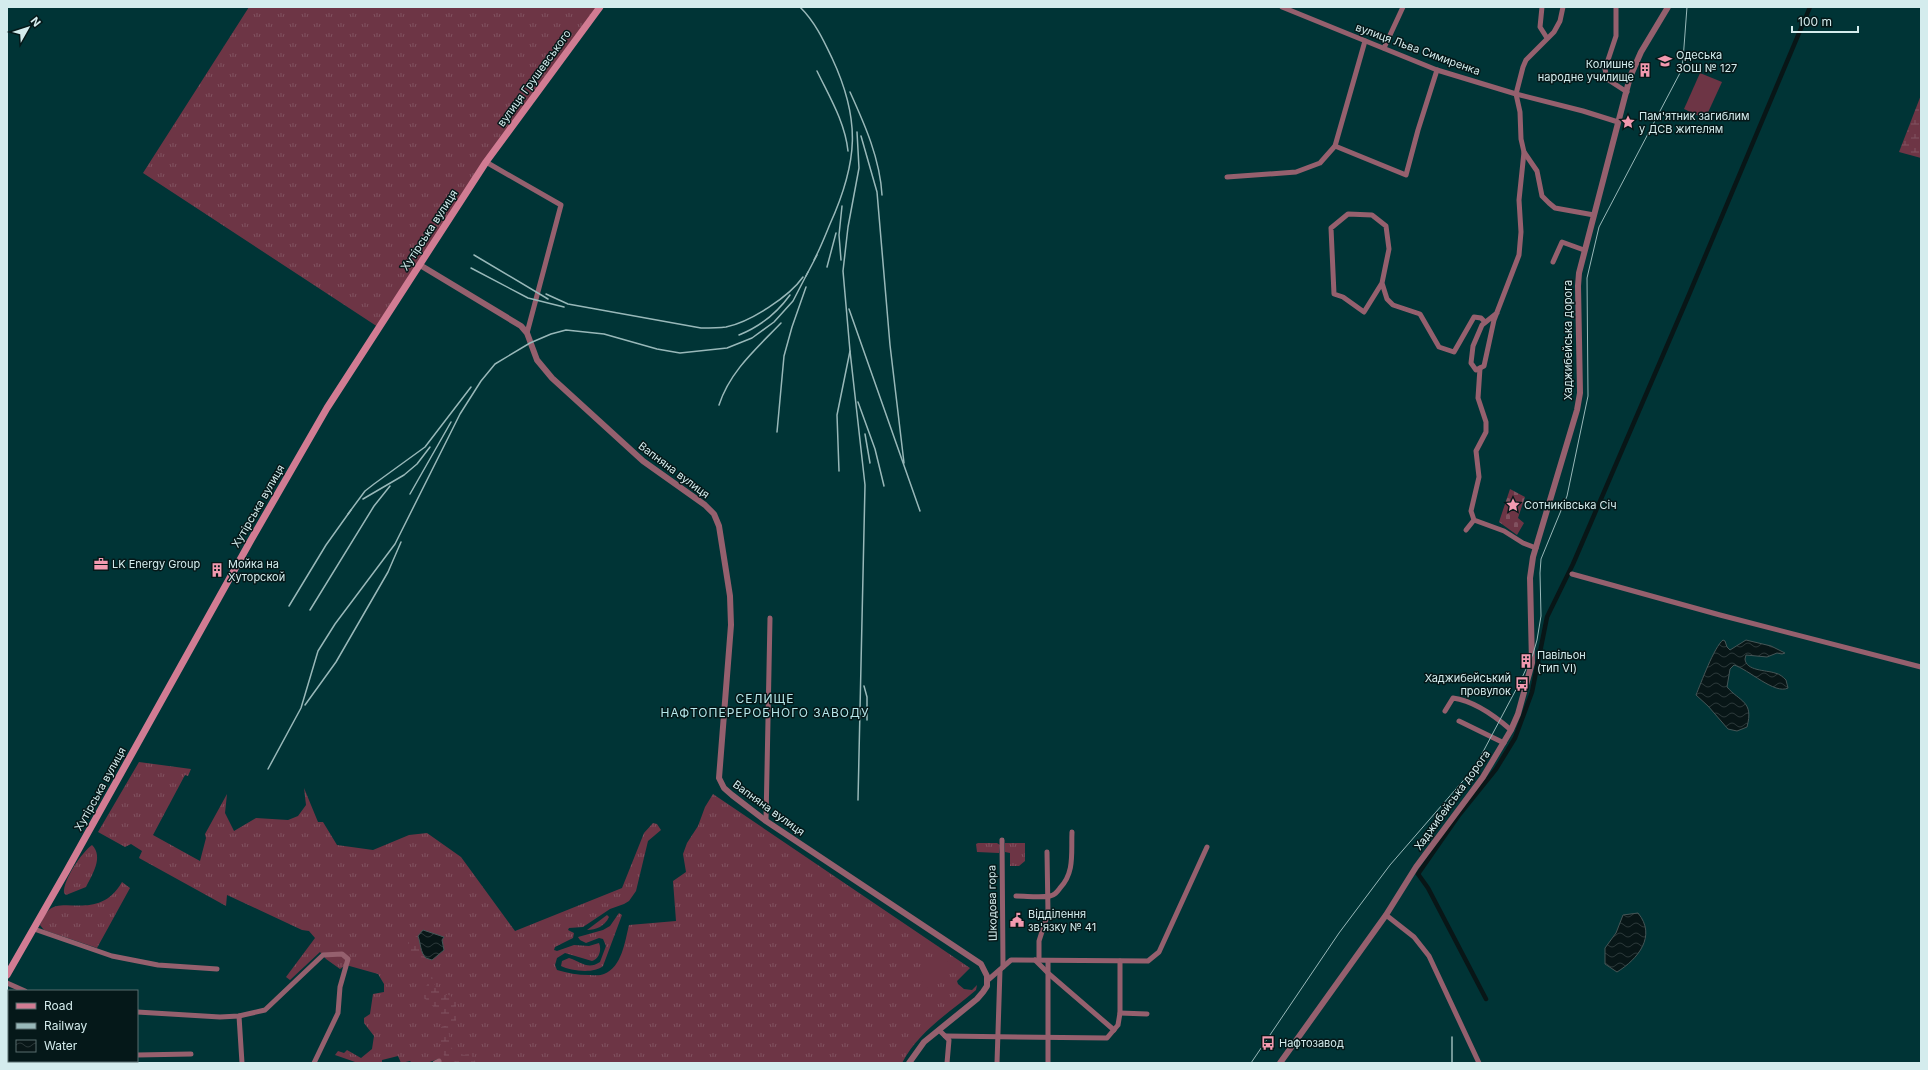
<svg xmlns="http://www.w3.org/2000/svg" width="1928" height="1070" font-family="Inter,sans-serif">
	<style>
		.grass { fill: url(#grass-tufts) }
		.wetland { fill: url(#wetland-marsh) }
		.cemetery { fill: url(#cemetery-stones) }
		.green { fill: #6d3545 }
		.water { fill: url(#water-waves); stroke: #455657 }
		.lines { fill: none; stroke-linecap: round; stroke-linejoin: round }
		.canal { stroke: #081617; stroke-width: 4.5 }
		.minor { stroke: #95606e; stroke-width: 5 }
		.tertiary { stroke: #95606e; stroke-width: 6 }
		.secondary { stroke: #d17c93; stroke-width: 7 }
		.tram { stroke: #98b8b9; stroke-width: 1 }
		.rail { stroke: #98b8b9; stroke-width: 1.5 }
		.labels { text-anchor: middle; stroke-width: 3; stroke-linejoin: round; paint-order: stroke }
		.street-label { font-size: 11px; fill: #d4eced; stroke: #051819 }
		.poi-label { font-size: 11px; fill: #d4eced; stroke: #051819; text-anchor: start }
		.neighbourhood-label { font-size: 12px; letter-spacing: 1px; fill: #b7e7ea; stroke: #051819 }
	</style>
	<defs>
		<pattern id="grass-tufts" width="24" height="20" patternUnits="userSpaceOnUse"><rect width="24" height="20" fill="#6d3545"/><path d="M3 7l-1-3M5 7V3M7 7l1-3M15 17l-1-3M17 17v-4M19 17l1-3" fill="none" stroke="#815260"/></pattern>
		<pattern id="wetland-marsh" width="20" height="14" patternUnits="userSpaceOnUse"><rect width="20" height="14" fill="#6d3545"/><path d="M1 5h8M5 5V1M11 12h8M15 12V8" fill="none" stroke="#815260"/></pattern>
		<pattern id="cemetery-stones" width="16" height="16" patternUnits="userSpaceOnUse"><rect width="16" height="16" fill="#6d3545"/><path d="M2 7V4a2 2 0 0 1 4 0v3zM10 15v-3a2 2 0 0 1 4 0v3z" fill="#815260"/></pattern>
		<pattern id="water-waves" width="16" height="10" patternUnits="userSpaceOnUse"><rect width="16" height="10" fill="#081617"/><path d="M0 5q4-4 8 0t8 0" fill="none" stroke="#2b3839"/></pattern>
	</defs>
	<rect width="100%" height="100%" fill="#003436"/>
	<!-- grass -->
	<g class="grass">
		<polygon points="249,7 598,7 505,135 378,327 143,173"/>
		<path d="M139,762L191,769L188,776L185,775L153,835L200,861L206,838L205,834L227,794L225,813L234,831L256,818L288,820L298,816L306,805L304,788L318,822H323L337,845L373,850L409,835L427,833L461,857L515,931L622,888L644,833L653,823L657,824L661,830L648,841L636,891L629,901L624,904L610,909L583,927L569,928L568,930L574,933L573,938L555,947L554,950L557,951L574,945L589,946L599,943C602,950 599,959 592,961L565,953L557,958L555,965L557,970C567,973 578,975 589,975C593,975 600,976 604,974C622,967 625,941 629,925L676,921L673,881L686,872L683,854L687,843L698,826L705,807L713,794L970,968L957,981L958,984L964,989L972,990L977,985L976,990C949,1013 919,1031 902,1063H441L438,1059L427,1063H412L410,1061L401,1063L398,1056L382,1060V1063H358L335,1055L338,1051L344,1053L347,1050L361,1058L372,1049L374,1036L364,1023V1018L370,1014L373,994L384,992V984L378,974L346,965L340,969L326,959L320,952L290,980L286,977L315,938L309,931L302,930L227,895L226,906L139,858L142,851L131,844L125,847L98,832Z"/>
		<polygon points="978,843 997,843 1000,845 999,853 977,852 976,844"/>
		<polygon points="1005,843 1025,843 1025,861 1019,866 1010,866 1010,853 1005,852"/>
		<path d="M92,845C104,857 92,875 86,887L66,895L64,893C63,880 82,852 92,845Z"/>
		<path d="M122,882L130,888L97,948L44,930L40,925C42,921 44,915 48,911C62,895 99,922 122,882Z"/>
		<path d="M619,913L622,915L603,966C594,974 571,971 561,966L562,961L569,958C581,962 588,970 600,962L606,946L603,939L599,938L586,943L580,940L578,937L603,930L610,926Z"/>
		<path d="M607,915L609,917C605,926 596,930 587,930Z"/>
	</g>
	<!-- wetland -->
	<g class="wetland">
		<polygon points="1921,95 1921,158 1899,152"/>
		<polygon points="416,936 418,936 423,955 426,958 418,957 408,951 410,947 408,945 408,940 414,939"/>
		<path d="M432,976C434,985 438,995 449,995L456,1000V1021L449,1022C437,1015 433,1002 420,996V993L427,985L429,978Z"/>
		<path d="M443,1026H448L450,1046L454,1051L453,1058H445C444,1057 439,1033 438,1029Z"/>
		<polygon points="461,1050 462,1054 464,1055 470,1053 476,1063 450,1063 459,1060 461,1057 457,1054 458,1051"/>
	</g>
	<!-- cemetery -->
	<polygon class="cemetery" points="1510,489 1525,497 1518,518 1524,523 1517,535 1499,522"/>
	<!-- green -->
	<g class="green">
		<polygon points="1700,73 1722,82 1705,119 1684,109"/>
		<polygon points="942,955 953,968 928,988 917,975"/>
	</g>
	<!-- water -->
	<g class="water">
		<path d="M1723,640L1725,641L1727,647L1730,650L1746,640L1771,646L1785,653L1782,654L1777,653L1767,657L1746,655L1745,659C1746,671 1766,670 1775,673C1780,674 1783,677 1786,680L1788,688C1775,695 1748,669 1734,665L1730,669L1727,687C1740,702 1754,701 1747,727L1737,731L1728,729L1708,706L1696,695C1701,683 1714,647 1723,640Z"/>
		<path d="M1638,913C1657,936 1638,959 1617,972L1605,964V948L1616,933L1623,915Z"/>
		<path d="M423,930L444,937L442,940L444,950L432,960L426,958C420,952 421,944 418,936Z"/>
	</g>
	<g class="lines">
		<!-- canal -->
		<polyline class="canal" points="1486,999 1428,888 1418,874 1459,815 1496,769 1515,738 1532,692 1547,617 1573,564 1688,297 1810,7"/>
		<!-- minor -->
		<g class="minor">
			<polyline points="1282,7 1437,70 1516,94 1583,111 1618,122"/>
			<polyline points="1542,7 1540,27 1547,38"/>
			<polyline points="1563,7 1560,21 1554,32 1526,60 1523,67 1516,94 1520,112 1521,139 1524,152 1537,171 1542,196 1549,203 1555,208 1594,215"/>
			<polyline points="1616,7 1616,36 1605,69 1607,79 1627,92"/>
			<polyline points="1384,48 1403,7"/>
			<polyline points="1335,146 1406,175 1418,130 1437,70"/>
			<polyline points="486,162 561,205 527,333"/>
			<polyline points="1227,177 1296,172 1320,163 1335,146 1365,41"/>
			<polyline points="1553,262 1562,242 1584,250"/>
			<polyline points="1382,283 1364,312 1343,297 1334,294 1331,228 1348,214 1372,215 1386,226 1389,249 1382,283 1387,299 1393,305 1420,314 1439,347 1454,352 1474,317 1481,318 1485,322"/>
			<polyline points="1497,313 1482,325 1473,346 1471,363 1476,370 1484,366 1494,320 1519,255 1521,232 1519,200 1524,152"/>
			<polyline points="1480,368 1478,398 1486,422 1486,432 1476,451 1479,477 1471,511 1474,520 1504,531 1523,543 1536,548"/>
			<polyline points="1466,530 1474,520"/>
			<polyline points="1572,574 1720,615 1921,667"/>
			<path d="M1445,711L1453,698C1475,701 1495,716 1511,730"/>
			<polyline points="1459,721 1504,743"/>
			<polyline points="766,821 770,618"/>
			<polyline points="1002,840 1003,967"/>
			<path d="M1016,896C1027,896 1040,898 1050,896C1055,895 1057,892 1060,888C1075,872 1071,853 1072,832"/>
			<polyline points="1386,915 1414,937 1429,956 1479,1063"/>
			<polyline points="34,929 112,956 158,965 217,969"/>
			<polyline points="1035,960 1049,974 1114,1030"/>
			<polyline points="1039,960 1039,941 1048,913 1047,852"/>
			<polyline points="1048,961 1048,1063"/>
			<polyline points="988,980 1011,960 1148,961 1159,952 1207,847"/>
			<polyline points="7,983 25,991"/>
			<polyline points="137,1012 220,1017 239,1016 265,1010 323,955 342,954 348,959 340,987 338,1013 314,1063"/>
			<polyline points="1120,1013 1147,1014"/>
			<polyline points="239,1016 242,1063"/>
			<polyline points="939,1030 949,1040 947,1063"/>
			<polyline points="945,1036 1107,1038 1118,1025 1120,1013 1120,961"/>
			<polyline points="7,1041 9,1042"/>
			<polyline points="137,1055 191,1054"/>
			<polyline points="435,1063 439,1061"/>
			<polyline points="997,1063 1000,970"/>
		</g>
		<!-- tertiary -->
		<g class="tertiary">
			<polyline points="420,265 521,326 527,333 537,360 552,378 643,461 705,505 714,514 719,526 730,596 731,625 719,778 724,788 732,795 766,821 981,964 987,976 987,986 983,992 977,999 924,1042 909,1063"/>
			<polyline points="1280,1063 1386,915 1416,867 1483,777 1511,730 1518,714 1532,663 1530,578 1533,557 1577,410 1580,393 1578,286 1579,273 1630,77 1641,52 1668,7"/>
		</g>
		<!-- secondary -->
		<polyline class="secondary" points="7,975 66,872 251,540 327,408 486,162 600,7"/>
		<!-- tram -->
		<polyline class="tram" points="1251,1063 1339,933 1390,865 1475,767 1520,682 1533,654 1537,640 1541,616 1540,573 1541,559 1567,496 1588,396 1587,278 1599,227 1680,73 1683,60 1687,7"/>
		<!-- rail -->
		<g class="rail">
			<path d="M800,7C815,22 823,39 832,58C861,120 858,162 830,224C825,236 820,249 814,260"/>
			<path d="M817,71C829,96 845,122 848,151"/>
			<path d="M850,92C865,125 880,159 882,195"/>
			<polyline points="861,136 877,192 890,345 904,463"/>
			<polyline points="474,255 548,299"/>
			<polyline points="841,260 839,235 842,206"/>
			<polyline points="827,267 836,233"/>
			<polyline points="471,268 528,298 564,307"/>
			<polyline points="806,276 817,255"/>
			<path d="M546,294L568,304L701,328C709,328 718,328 726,327C750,322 789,297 803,277"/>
			<polyline points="849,309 920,511"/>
			<path d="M739,335C759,327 777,313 790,295"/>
			<polyline points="850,351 865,485 858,800"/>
			<polyline points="858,402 875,449 884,486"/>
			<path d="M719,405C730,371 757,348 781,323"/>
			<polyline points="777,432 784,356 792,327 806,287"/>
			<polyline points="865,434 870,463"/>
			<polyline points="839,471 837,415 850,351 843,271 848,227 859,168 857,132"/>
			<polyline points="410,494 451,422"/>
			<polyline points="363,499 404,475 417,464 430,447"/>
			<polyline points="348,514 365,491 374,484 425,447 471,387"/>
			<polyline points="289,606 326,545 351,510"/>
			<polyline points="310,610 374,506 390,486"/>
			<polyline points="864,686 867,697 867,720"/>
			<polyline points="305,705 336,662 388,572 401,542"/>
			<polyline points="268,769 301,708 318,651 335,624 395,544 460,414 481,381 495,364 530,343 551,334 566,330 604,334 657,349 680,353 727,348 752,338 774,322 793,301 808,272"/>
			<polyline points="1452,1063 1452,1037"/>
		</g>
	</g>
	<!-- icons -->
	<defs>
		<symbol id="school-bare" viewBox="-9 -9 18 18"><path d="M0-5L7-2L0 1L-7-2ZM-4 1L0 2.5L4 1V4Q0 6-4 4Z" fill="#f29ab0" stroke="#051819" stroke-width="2.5" paint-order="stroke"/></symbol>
		<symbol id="building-bare" viewBox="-9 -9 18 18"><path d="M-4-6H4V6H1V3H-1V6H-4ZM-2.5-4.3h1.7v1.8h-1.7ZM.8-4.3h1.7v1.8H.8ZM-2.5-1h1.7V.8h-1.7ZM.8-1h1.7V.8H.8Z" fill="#f29ab0" stroke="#051819" stroke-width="2.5" paint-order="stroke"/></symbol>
		<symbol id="sight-bare" viewBox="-9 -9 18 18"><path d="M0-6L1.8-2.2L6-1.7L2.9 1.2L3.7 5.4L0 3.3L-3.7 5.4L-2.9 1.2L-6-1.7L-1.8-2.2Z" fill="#f29ab0" stroke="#051819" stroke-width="2.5" paint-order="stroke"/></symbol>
		<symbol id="office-bare" viewBox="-9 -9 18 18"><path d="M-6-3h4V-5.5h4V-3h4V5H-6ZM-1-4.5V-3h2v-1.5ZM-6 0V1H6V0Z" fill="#f29ab0" stroke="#051819" stroke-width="2.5" paint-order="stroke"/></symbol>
		<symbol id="bus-bare" viewBox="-9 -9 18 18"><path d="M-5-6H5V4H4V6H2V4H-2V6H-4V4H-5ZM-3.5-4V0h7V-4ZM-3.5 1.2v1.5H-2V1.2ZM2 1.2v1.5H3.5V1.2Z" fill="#f29ab0" stroke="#051819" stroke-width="2.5" paint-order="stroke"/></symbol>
		<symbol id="civic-bare" viewBox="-9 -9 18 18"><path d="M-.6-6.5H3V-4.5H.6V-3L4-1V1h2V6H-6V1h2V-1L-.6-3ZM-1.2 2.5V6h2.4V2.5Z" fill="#f29ab0" stroke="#051819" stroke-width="2.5" paint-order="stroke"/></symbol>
	</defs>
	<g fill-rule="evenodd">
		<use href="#school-bare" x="1655" y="51" width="20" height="20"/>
		<use href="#building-bare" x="1635" y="60" width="20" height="20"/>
		<use href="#sight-bare" x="1618" y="112" width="20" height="20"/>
		<use href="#sight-bare" x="1503" y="495" width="20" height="20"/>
		<use href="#office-bare" x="91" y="554" width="20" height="20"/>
		<use href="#building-bare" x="207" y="560" width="20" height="20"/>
		<use href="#building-bare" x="1516" y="651" width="20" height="20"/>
		<use href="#bus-bare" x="1512" y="674" width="20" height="20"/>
		<use href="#civic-bare" x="1007" y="910" width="20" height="20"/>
		<use href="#bus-bare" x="1258" y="1033" width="20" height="20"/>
	</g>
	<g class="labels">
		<!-- street labels -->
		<g class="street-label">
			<text transform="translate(1418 49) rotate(20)" y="4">вулиця Льва Симиренка</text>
			<text transform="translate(534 78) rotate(-54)" y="4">вулиця Грушевського</text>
			<text transform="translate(429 230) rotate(-57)" y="4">Хутірська вулиця</text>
			<text transform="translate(1568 340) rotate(-90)" y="4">Хаджибейська дорога</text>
			<text transform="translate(674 470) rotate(37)" y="4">Вапняна вулиця</text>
			<text transform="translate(258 506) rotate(-60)" y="4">Хутірська вулиця</text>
			<text transform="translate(100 789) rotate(-61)" y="4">Хутірська вулиця</text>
			<text transform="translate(1452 800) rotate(-54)" y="4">Хаджибейська дорога</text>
			<text transform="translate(769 808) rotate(36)" y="4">Вапняна вулиця</text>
			<text transform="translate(992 903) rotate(-91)" y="4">Шкодова гора</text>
		</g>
		<!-- poi labels -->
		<g class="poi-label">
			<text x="1676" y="59">Одеська<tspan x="1676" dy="13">ЗОШ № 127</tspan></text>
			<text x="1634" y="68" text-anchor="end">Колишнє<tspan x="1634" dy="13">народне училище</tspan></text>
			<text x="1639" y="120">Пам'ятник загиблим<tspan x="1639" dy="13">у ДСВ жителям</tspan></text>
			<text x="1524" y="509">Сотниківська Січ</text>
			<text x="112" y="568">LK Energy Group</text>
			<text x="228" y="568">Мойка на<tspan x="228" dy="13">Хуторской</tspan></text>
			<text x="1537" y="659">Павільон<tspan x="1537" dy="13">(тип VI)</tspan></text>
			<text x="1511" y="682" text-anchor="end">Хаджибейський<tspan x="1511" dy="13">провулок</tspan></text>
			<text x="1028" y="918">Відділення<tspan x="1028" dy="13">зв'язку № 41</tspan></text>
			<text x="1279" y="1047">Нафтозавод</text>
		</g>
		<!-- neighbourhood labels -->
		<g class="neighbourhood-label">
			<text x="765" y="703">СЕЛИЩЕ<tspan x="765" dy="14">НАФТОПЕРЕРОБНОГО ЗАВОДУ</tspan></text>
		</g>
	</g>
	<!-- border -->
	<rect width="1928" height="1070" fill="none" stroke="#d4eced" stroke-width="16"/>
	<!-- legend -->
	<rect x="8" y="990" width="130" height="72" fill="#051819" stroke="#586d6e"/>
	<rect x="16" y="1003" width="20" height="6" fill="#d17c93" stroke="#586d6e"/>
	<text x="44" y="1010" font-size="12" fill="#d4eced">Road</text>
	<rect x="16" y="1023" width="20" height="6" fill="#98b8b9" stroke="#586d6e"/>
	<text x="44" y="1030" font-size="12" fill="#d4eced">Railway</text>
	<rect x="16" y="1040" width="20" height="12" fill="url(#water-waves)" stroke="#586d6e"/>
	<text x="44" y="1050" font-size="12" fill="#d4eced">Water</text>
	<!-- north arrow -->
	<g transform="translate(28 28) rotate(51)" stroke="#051819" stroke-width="3" paint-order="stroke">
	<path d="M0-3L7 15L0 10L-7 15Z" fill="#d4eced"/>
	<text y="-6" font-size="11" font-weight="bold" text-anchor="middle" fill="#d4eced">N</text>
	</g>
	<!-- scale -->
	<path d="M1792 26v6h66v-6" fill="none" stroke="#d4eced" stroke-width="2"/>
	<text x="1798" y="26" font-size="12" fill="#d4eced" stroke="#051819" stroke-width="3" paint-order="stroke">100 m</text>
</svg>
